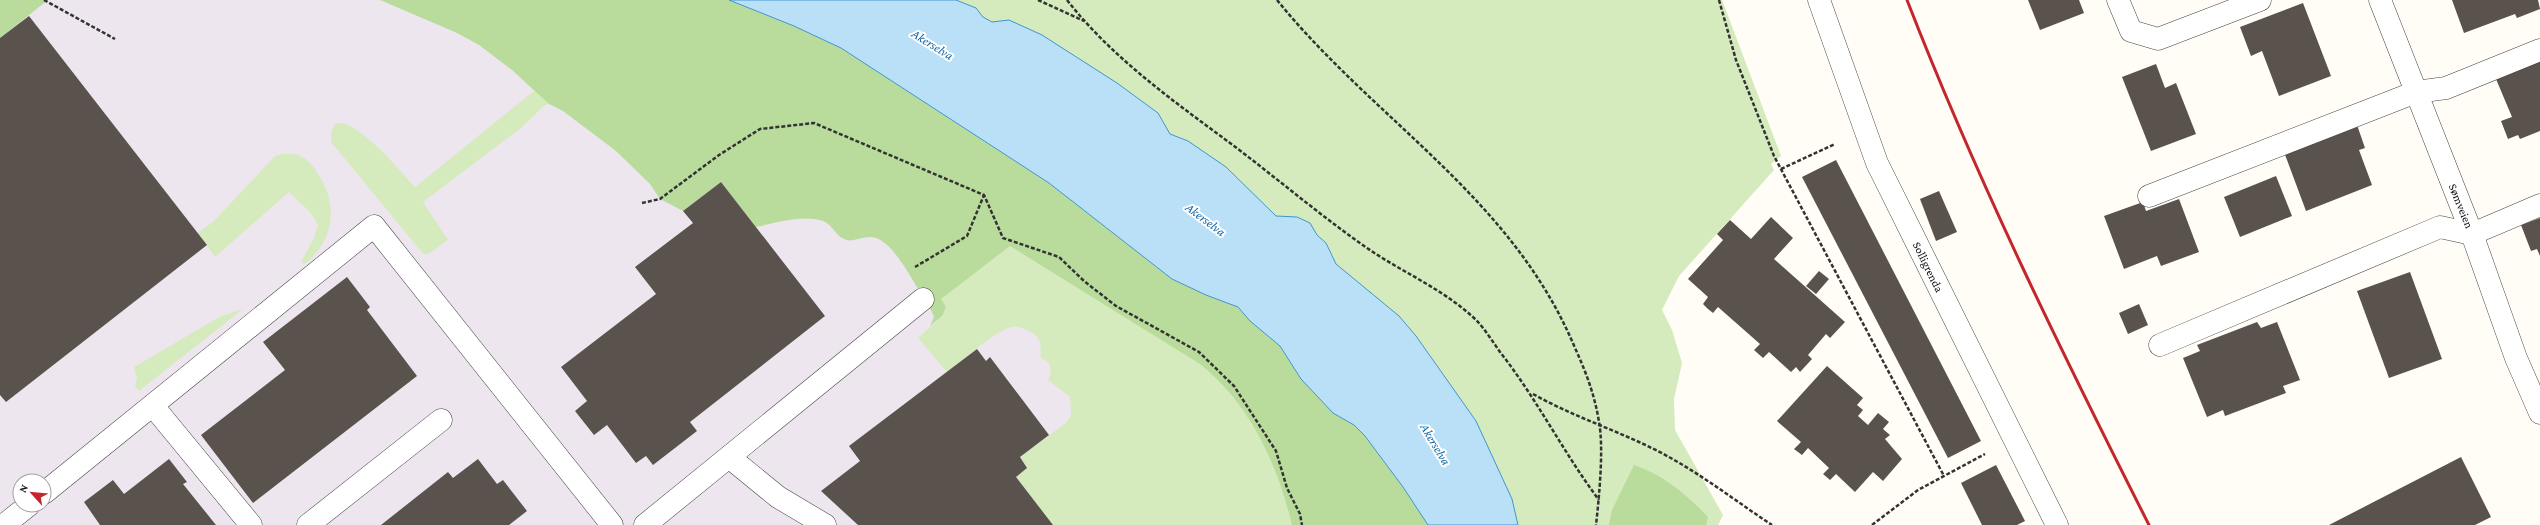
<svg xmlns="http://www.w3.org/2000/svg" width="2540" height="525" font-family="'Crimson Pro',serif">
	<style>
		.industrial { fill: #eee6ef; fill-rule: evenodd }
		.green { fill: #d5ebbd }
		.forest { fill: #b9dc9c }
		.water { fill: #b9e0f7; stroke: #3f96cf }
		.building { fill: #5a524d }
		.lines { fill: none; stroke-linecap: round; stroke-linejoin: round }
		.minor-casing { stroke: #444; stroke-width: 23 }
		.path { stroke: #333; stroke-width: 2.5; stroke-dasharray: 4 2; stroke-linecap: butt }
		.minor { stroke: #fff; stroke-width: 22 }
		.rail { stroke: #c4262e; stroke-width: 3 }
		.labels { text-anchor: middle; stroke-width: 4; stroke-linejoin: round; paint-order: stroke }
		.street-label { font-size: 12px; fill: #111; stroke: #fff }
		.water-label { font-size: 13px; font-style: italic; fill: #1768a6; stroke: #fff }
	</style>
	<rect width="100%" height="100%" fill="#fffdf5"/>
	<!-- industrial -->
	<path class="industrial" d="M0,0H445L1002,250L1292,525H10L0,512ZM20,481H44V505H20Z"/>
	<!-- green -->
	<g class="green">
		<path d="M445,0H1722L1781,156L1771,164L1774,170L1679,276L1662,310L1672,330L1682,363L1674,399L1675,430L1723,515L1718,525H1053L1016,477L1027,468L1020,457L1067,422L1071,415L1070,397L1048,380L1051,374L1049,363L1041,358C1040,353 1041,346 1040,342C1037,333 1020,325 1011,327C995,331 961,362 947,372L918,338L942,316L908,250Z"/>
		<path d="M535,90L549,104L545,105L521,128L423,202L448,240L428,254H424L419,249L331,142V132L335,124C354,115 402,173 415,187Z"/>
		<path d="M283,154C288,154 294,153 299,155C307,158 314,167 318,174C339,204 334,243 304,264L301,262L314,238L318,225L311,213L289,192L215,257L198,233L214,221L275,156Z"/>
		<polygon points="243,309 139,391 135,387 137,378 134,367 221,316"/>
	</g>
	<!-- forest -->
	<g class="forest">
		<polygon points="0,0 48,0 0,38"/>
		<path d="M380,0H729L794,26L841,48L1049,183L1172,279L1206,295L1238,307L1250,321L1280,346L1301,379L1333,413L1354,425L1365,436L1403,487L1428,525H1292C1277,463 1250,404 1200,364L1010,246L941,299L946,307L942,316L930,326L934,317L931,310C918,292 897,245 876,238C865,234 853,244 844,239C835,235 832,224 823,221C803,214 775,223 756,227L721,182L683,211L660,199L650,184L616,151L563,111L549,104L512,70L479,45L457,33Z"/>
		<path d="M1634,465C1664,475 1687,495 1708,517L1706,525H1609L1612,510Z"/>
	</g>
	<!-- water -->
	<polygon class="water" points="729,0 956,0 976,8 983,17 992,22 1009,20 1042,35 1117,83 1158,113 1170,134 1188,141 1226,167 1276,216 1297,217 1310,223 1317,235 1326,243 1336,264 1399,316 1416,336 1476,421 1512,499 1518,525 1428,525 1403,487 1365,436 1354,425 1333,413 1301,379 1280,346 1250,321 1238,307 1206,295 1172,279 1049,183 841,48 794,26"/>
	<!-- building -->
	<g class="building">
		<polygon points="2028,0 2079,0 2084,13 2040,30"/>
		<polygon points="2452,0 2538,0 2540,9 2517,18 2515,14 2464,33"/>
		<polygon points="2303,3 2331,76 2279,96 2262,51 2251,56 2240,27"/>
		<polygon points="29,16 207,245 6,402 0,395 0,38"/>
		<polygon points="2540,61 2540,131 2520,139 2518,135 2508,139 2501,121 2512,117 2496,79"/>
		<polygon points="2156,64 2165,88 2176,83 2196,134 2151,151 2122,77"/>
		<polygon points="2356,122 2365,148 2359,150 2372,185 2306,211 2284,152"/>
		<polygon points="1836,160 1981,441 1948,458 1802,177"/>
		<polygon points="2276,176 2292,216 2240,237 2224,197"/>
		<polygon points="721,182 825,316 690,422 697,431 653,465 646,456 636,463 607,425 594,435 575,411 587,401 561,367 656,294 635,267 693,223 683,211"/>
		<polygon points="1939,191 1957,232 1936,241 1920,199"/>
		<polygon points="2179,199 2199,252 2161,266 2157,256 2124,269 2104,216 2143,202 2146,211"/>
		<polygon points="1771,217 1793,238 1774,259 1845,322 1830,338 1826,334 1808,355 1812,359 1800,372 1796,367 1791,372 1769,352 1763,358 1754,350 1760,344 1718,307 1713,313 1708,309 1703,304 1708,297 1688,279 1723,240 1717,234 1730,220 1751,239"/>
		<polygon points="2540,218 2540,256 2537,249 2531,251 2521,225"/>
		<polygon points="1819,271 1829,279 1816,294 1806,286"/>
		<polygon points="2410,272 2442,359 2389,378 2357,291"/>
		<polygon points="347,277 370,307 367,310 417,376 253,503 201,435 285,370 263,342"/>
		<polygon points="2139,304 2148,325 2128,334 2119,313"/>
		<polygon points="2257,322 2261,328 2277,322 2300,380 2283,386 2286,393 2225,416 2223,410 2207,417 2183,358 2200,351 2197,345"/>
		<polygon points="977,349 986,361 990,357 1049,435 1020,457 1027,468 1016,477 1053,525 858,525 821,491 860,461 849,446"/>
		<polygon points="1827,366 1863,398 1857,405 1863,410 1858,416 1868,425 1878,413 1889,422 1883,429 1890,435 1885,439 1902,459 1883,481 1873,472 1855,492 1836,474 1830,480 1823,474 1829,468 1808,448 1802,455 1794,449 1801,442 1777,421"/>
		<polygon points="2461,457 2491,517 2475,525 2329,525"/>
		<polygon points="169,459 187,482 183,484 216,525 100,525 84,502 113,480 124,494"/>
		<polygon points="478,459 497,484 503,480 527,511 509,525 381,525 448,472 453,478"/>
		<polygon points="1996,465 2025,521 2017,525 1982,525 1961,483"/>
	</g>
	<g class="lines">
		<defs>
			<g id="minor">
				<polyline points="1819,0 1877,163 2057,525"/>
				<polyline points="2118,0 2131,31 2158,39 2260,0"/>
				<polyline points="2380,0 2472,234 2516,358 2540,413"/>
				<polyline points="2149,196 2416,92 2446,88 2540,50"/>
				<polyline points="2160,345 2440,227 2472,234 2540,205"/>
				<polyline points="153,406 251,525"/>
				<polyline points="729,457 778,497 825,525"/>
				<polyline points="44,493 374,226 612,525"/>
				<polyline points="4,525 29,505"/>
				<polyline points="308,525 441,420"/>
				<polyline points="645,525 923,299"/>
			</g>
		</defs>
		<!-- minor casing -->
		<use href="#minor" class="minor-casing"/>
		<!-- path -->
		<g class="path">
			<polyline points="44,0 115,39"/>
			<polyline points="1038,0 1084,21"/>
			<path d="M1067,0C1113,59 1175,102 1234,146C1279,180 1321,216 1367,248C1403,273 1446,290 1478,322C1486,331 1493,342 1500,352C1537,399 1563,452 1599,500"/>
			<path d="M1277,0C1376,122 1512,197 1575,348C1586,372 1595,396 1599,422C1604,448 1599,498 1596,525"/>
			<polyline points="1719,0 1736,60 1774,156 1944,476"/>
			<polyline points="1781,169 1835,144"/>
			<polyline points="642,203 660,199 719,155 760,129 814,123 984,195 1003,238 1059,257 1084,281 1116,306 1199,352 1234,386 1276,451 1287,488 1300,514 1302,525"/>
			<polyline points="915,267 967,236 984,195"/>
			<path d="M1533,394C1579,420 1630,434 1676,461C1709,480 1740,504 1772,525"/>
			<polyline points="1872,525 1918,490 1985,454"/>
		</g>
		<!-- minor -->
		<use href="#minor" class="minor"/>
		<!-- rail -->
		<path class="rail" d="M1907,0C1977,180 2062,353 2149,525"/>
	</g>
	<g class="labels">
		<!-- street labels -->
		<g class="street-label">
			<text transform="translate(2461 206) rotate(68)" y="4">Sømveien</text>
			<text transform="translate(1928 267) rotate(64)" y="4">Solligrenda</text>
		</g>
		<!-- water labels -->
		<g class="water-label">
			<text transform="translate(933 44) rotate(32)" y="5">Akerselva</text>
			<text transform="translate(1206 219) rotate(37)" y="5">Akerselva</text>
			<text transform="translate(1436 444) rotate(59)" y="5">Akerselva</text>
		</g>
	</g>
	<!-- north arrow -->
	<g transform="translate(32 493) rotate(297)"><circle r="19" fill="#ffffff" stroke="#a0a0a0"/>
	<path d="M0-3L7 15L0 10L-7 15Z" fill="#c4262e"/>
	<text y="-6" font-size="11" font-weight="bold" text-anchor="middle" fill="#111111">N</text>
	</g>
</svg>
